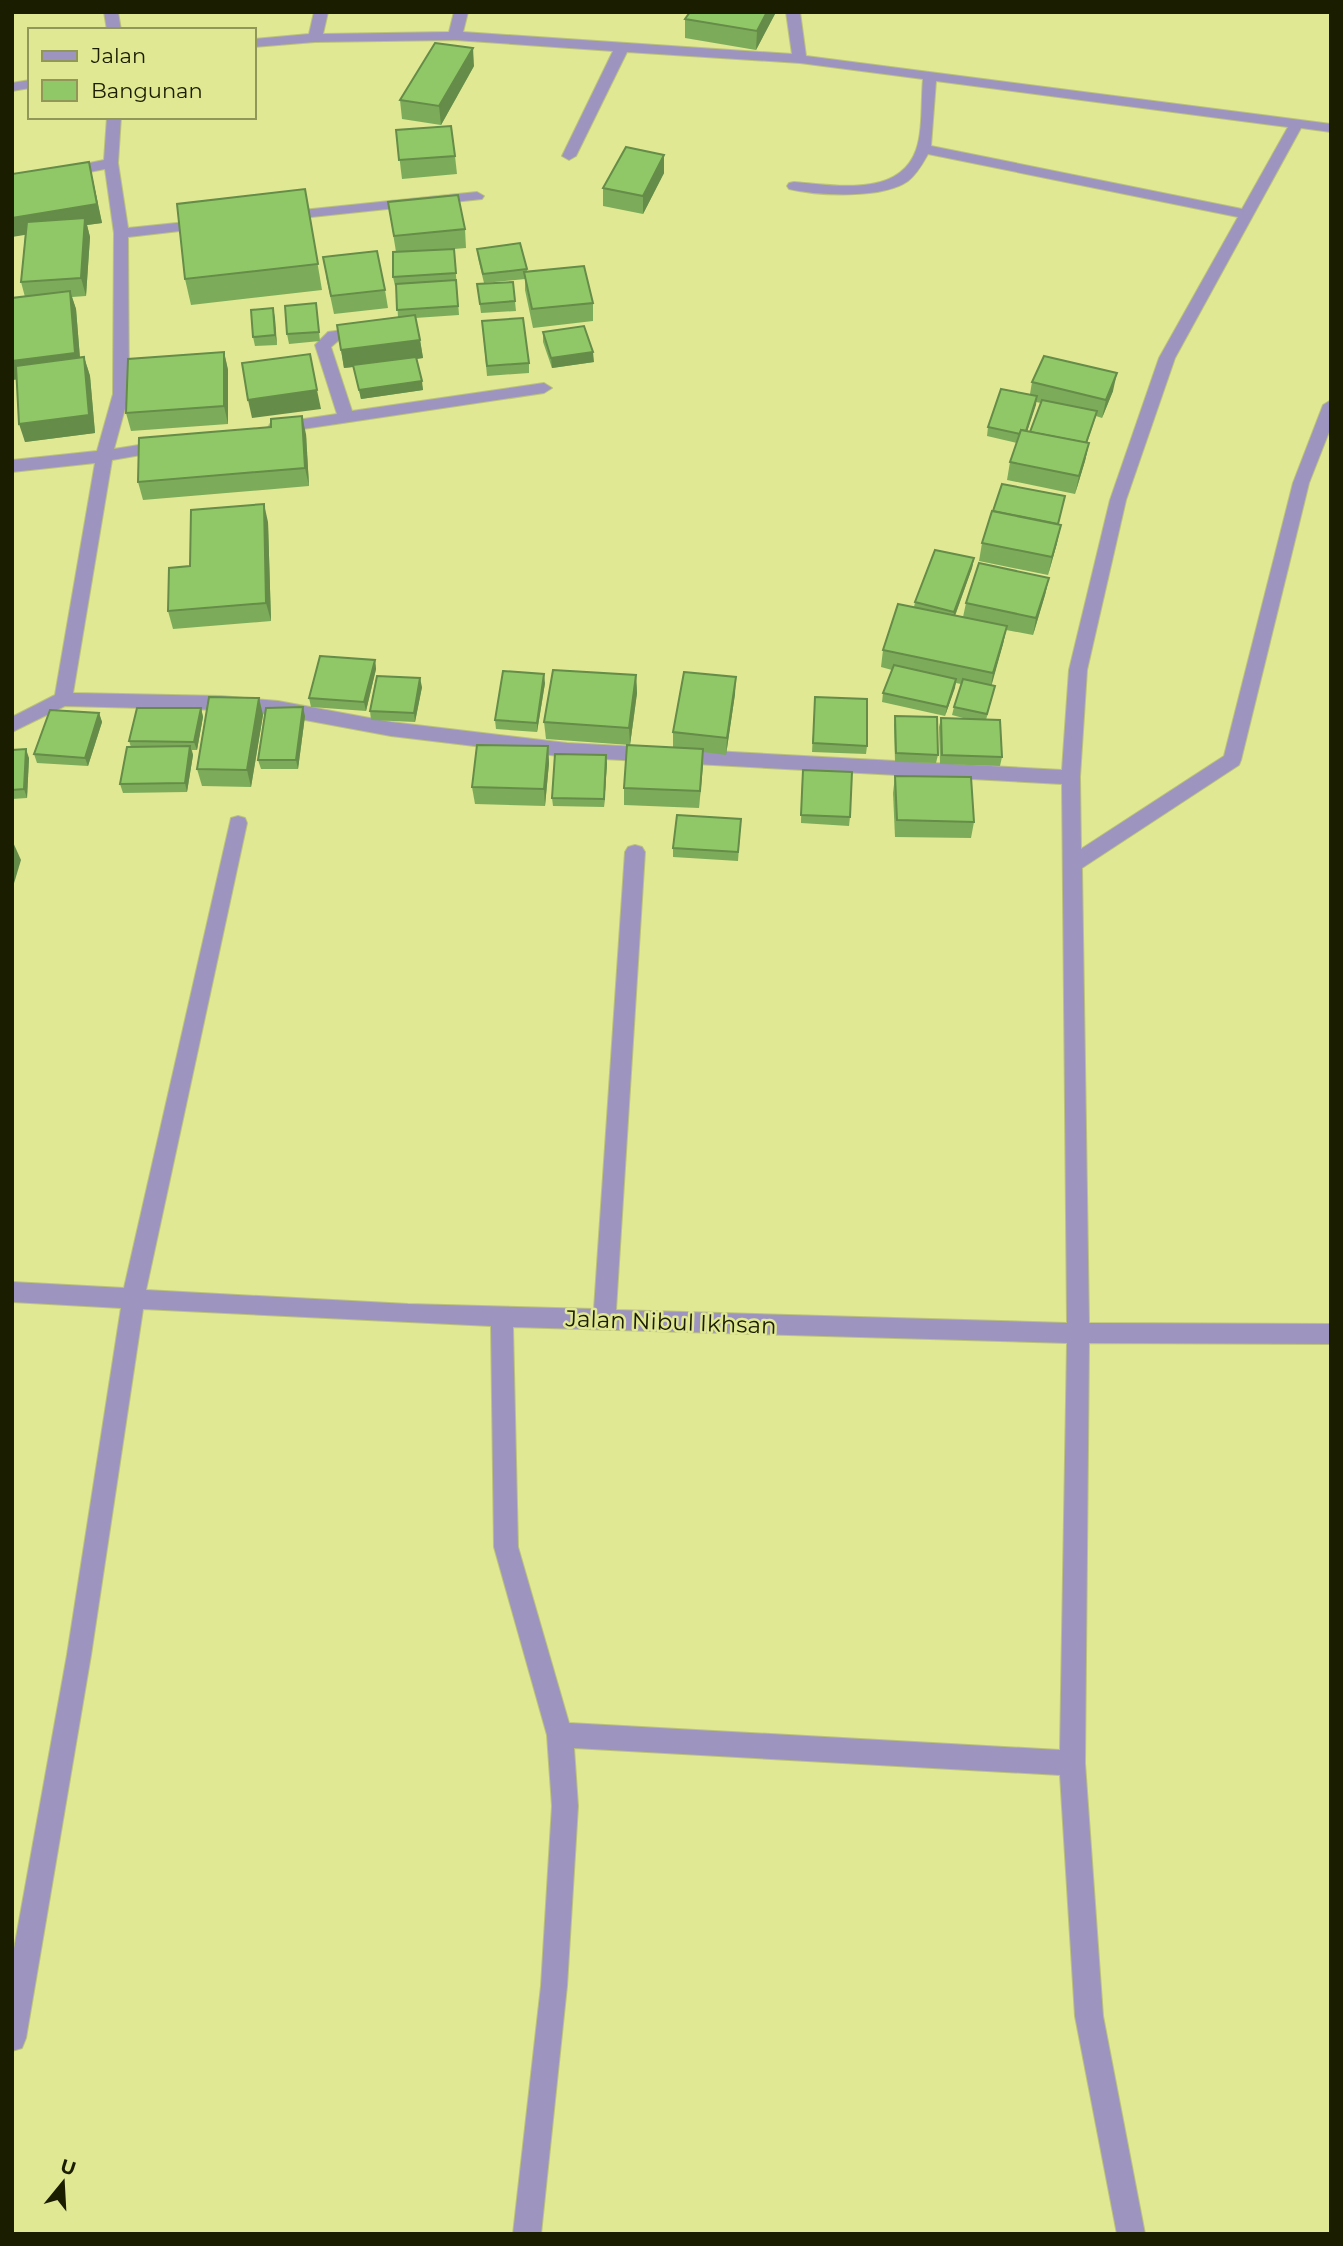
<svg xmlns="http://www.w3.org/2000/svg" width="1343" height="2246" font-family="Montserrat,sans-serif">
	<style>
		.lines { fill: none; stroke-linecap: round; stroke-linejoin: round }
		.minor-casing { stroke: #bdc379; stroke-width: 2 }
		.minor { fill: #9d95c0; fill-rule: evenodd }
		.wall { fill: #7cac59; fill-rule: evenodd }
		.shaded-wall { fill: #658c48 }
		.building { fill: #90c867; stroke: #658c48; stroke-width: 2 }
		.labels { text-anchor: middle; stroke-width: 5; stroke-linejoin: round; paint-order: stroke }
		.street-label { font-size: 23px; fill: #1b1d00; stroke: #e0e893 }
	</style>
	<rect width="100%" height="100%" fill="#e0e893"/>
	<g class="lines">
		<defs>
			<g id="minor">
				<polygon points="104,12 118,12 121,30 107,30"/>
				<path d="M314,12H328L323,34L449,32L454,12H468L463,32L792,54L786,12H800L806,56L1331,124V132L1301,128L1175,358L1126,500L1087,670L1080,777L1081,849L1224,756L1293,483L1323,405L1331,400V427L1309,483L1241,760L1239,765L1082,868L1089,1323L1331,1324V1344L1089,1343L1085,1763L1103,2016L1145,2234H1117L1075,2016L1060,1775L574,1748L578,1806L567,1986L541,2234H513L541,1986L552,1806L547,1735L494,1547L491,1326L143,1309L91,1655L26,2038L22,2048L12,2051V1960L67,1655L121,1308L12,1302V1282L124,1288L231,818L238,816L245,818L247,823L146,1290L408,1304L594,1309L625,852L628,847L635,845L642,847L645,852L616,1310L1067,1323L1062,784L567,757L391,736L278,715L221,710L65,706L12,732V717L55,695L95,463L12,472V460L97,451L113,394L114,233L105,169L12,187V179L104,160L107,117H121L118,163L128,228L206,220L213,224L206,228L128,237L129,394L114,449L164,441L172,446L164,451L112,460L73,693L221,696L278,701L391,722L567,743L1062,770L1069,670L1110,500L1159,358L1238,217L928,154C923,163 917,174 908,181C883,199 819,196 789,189L787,186L789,183L794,182C833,185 899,198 916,150C923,132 921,99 923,79L800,63L627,52L576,156L569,160L562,156L613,51L455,40L315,42L254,47V39L309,34ZM936,81L1288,127L1242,209L931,146ZM513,1327L1067,1343L1060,1750L569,1723L518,1547Z"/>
				<polygon points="30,80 30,88 12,91 12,83"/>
				<polygon points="477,192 484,196 482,199 283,220 276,216 283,212"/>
				<polygon points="364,327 370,329 372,332 370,335 339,340 331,347 352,411 544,383 552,388 544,393 276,433 270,432 268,428 270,424 337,414 315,345 328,332"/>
			</g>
		</defs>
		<!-- minor casing -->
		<use href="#minor" class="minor-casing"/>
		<!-- minor -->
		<use href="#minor" class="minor"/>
	</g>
	<!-- wall -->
	<g class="wall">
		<polygon points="776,12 756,50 685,38 685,19"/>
		<polygon points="474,66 441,125 402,119 400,100"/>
		<polygon points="396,130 455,156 457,174 402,179"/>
		<polygon points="664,155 664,173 643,214 603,206 603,188"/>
		<polygon points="93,180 102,223 87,225 90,237 86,296 72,297 76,309 80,358 84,357 90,376 95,433 25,442 17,379 12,380 25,297 21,282 25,235"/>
		<polygon points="305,189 322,290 191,305 185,279"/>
		<polygon points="388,202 465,229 466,248 454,249 459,315 415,318 420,340 423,358 416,359 423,390 361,399 354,367 344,368 337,325 398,317 396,286 395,286 393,277 396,252"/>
		<polygon points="477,249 527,269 527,272 593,303 593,321 533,328 525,290 525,279 484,283 478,258"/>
		<polygon points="326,276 385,290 388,308 334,314"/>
		<polygon points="513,282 516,311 481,313 477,284"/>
		<polygon points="273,308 277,345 255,346 253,337"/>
		<polygon points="317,312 320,341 289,344 287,334"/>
		<polygon points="482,321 529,363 529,373 487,376"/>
		<polygon points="543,332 594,362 552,368 543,342"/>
		<polygon points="224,352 228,370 228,424 131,431 126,413"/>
		<path d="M1032,382L1113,391L1102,418L1096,416L1087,443H1089L1085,461L1075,494L1007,480L1010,462L1017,443L987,436L988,427L1030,394ZM1036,402L1041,403L1030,432L1027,431Z"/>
		<polygon points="271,427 306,434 309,486 143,500 138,482"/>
		<polygon points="268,522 271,621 173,629 168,611 190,566"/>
		<polygon points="1058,524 1057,543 1048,575 979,561 982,543"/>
		<polygon points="974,558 972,568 955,616 963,617 966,603 1049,578 1045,595 1033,635 1006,630 1003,644 991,685 995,686 986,720 1002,757 1000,766 940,764 939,727 941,718 967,719 952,715 954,707 961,684 956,683 945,716 882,702 883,693 892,670 881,667 883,650 914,607 915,602"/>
		<polygon points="375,660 376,669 366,711 311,707 309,698"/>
		<polygon points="636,675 637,693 630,745 546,739 544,722"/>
		<polygon points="545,683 537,732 496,729 495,720"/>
		<polygon points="422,687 415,722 371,720 370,711"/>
		<polygon points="735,694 726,755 703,752 699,808 624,805 624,788 673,747 673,732"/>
		<polygon points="815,697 867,746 866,754 812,752"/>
		<polygon points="259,698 263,715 251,787 202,786 197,769"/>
		<polygon points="201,708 203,717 197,750 192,750 193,755 187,792 123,793 120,784 131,747 129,741"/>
		<polygon points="99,713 102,722 88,766 37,763 34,754"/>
		<polygon points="305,716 298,769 261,769 258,760"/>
		<polygon points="895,716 938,755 936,763 895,762 894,725"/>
		<polygon points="548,746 549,763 545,806 475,804 472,787"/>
		<polygon points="12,750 29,758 27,798 12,799"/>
		<polygon points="607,763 604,807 553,806 552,798"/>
		<polygon points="895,776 974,822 971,838 895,837 893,793"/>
		<polygon points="802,779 850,817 849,826 801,823"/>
		<polygon points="741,819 738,861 673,857 673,848"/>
	</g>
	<!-- shaded-wall -->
	<g class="shaded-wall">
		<polygon points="767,12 776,12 756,50 757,31"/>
		<polygon points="473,48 474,66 441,125 439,106"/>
		<polygon points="664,155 664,173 643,214 643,196"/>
		<polygon points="89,162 102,223 87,225 90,237 86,296 81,278 85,225 12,237 12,218"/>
		<polygon points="70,291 76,309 81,371 12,380 12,361"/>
		<polygon points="273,308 275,318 277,345 275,335"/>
		<polygon points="420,340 423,358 344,368 341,350"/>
		<polygon points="224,352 228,370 228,424 224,406"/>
		<polygon points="593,352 594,362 552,368 551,358"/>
		<polygon points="84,357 90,376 95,433 25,442 19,424"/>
		<polygon points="1117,373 1113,391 1102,418 1106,400"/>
		<polygon points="422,381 423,390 361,399 359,390"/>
		<polygon points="317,390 321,409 252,418 248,400"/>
		<polygon points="1037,396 1036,405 1023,444 1025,434"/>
		<polygon points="302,416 306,434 309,486 305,468"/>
		<polygon points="1089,443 1085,461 1075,494 1079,476"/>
		<polygon points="264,504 268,522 271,621 266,603"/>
		<polygon points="1061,525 1057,543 1048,575 1052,557"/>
		<polygon points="974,558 972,568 953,621 954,612"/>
		<polygon points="1049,578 1045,595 1033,635 1036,618"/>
		<polygon points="1007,626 1003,644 990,691 993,673"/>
		<polygon points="375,660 376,669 366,711 364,702"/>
		<polygon points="544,674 545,683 537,732 537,723"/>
		<polygon points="636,675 637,693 630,745 629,728"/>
		<polygon points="736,677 735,694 726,755 727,738"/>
		<polygon points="420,678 422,687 415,722 414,713"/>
		<polygon points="956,679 955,688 945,716 947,707"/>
		<polygon points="259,698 263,715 251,787 247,770"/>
		<polygon points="303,707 305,716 298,769 296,760"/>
		<polygon points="201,708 203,717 197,750 194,742"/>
		<polygon points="99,713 102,722 88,766 85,758"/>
		<polygon points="190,746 193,755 187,792 185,783"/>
		<polygon points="548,746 549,763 545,806 544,789"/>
		<polygon points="26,749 29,758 27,798 24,789"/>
		<polygon points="703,749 703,766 699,808 700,791"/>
		<polygon points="606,755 607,763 604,807 604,799"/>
		<polygon points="12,840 21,860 12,890"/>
	</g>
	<!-- building -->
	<g class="building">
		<polygon points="690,12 767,12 757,31 685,19"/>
		<polygon points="435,43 473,48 439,106 400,100"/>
		<polygon points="451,126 455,156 399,160 396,130"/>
		<polygon points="626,147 664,155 643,196 603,188"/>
		<polygon points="89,162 97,204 12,218 12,174"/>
		<polygon points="305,189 318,264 185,279 177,204"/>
		<polygon points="458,195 465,229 394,236 388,202"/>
		<polygon points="85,218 81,278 21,282 27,222"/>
		<polygon points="520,243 527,269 483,274 477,249"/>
		<polygon points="454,249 456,273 393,277 393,252"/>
		<polygon points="377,251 385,290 331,296 323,257"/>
		<polygon points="584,266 593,303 532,309 524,272"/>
		<polygon points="456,280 458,306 397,310 396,284"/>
		<polygon points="513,282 515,301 480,304 477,284"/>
		<polygon points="70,291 75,353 12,361 12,298"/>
		<polygon points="316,303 319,332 287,334 285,306"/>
		<polygon points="273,308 275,335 253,337 251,310"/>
		<polygon points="415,315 420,340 341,350 337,325"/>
		<polygon points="523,318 529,363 487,366 482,321"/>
		<polygon points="584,326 593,352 551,358 543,332"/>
		<polygon points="224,352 224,406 126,413 128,359"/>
		<polygon points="310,354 317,390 248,400 242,363"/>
		<polygon points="1044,356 1117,373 1106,400 1032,382"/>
		<polygon points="84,357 89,415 19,424 16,366"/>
		<polygon points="416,357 422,381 359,390 353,365"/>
		<polygon points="1001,389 1037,396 1026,431 1021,430 1020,434 988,427"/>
		<polygon points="1042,400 1097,411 1086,443 1030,432"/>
		<polygon points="302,416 305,468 138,482 139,438 271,427 271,419"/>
		<polygon points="1021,430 1089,443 1079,476 1010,462"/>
		<polygon points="1002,484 1065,496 1058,524 993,511"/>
		<polygon points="264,504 266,603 168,611 169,568 190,566 191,510"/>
		<polygon points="992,511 1061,525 1052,557 982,543"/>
		<polygon points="935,550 974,558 954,612 915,602"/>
		<polygon points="979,563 1049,578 1036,618 966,603"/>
		<polygon points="898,604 1007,626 993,673 883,650"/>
		<polygon points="320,656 375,660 364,702 309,698"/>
		<polygon points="894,665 956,679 947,707 883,693"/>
		<polygon points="553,670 636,675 629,728 544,722"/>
		<polygon points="503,671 544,674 537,723 495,720"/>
		<polygon points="684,672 736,677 727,738 673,732"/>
		<polygon points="377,676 420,678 414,713 370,711"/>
		<polygon points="963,679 995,686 987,714 954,707"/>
		<polygon points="209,697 259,698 247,770 197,769"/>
		<polygon points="815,697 867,699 867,746 813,743"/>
		<polygon points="303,707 296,760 258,760 266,708"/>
		<polygon points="137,708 201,708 194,742 129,741"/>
		<polygon points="50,710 99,713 85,758 34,754"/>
		<polygon points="895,716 937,717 938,755 896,753"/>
		<polygon points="941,718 1000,720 1002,757 942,755"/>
		<polygon points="477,745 548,746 544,789 472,787"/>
		<polygon points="627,745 703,749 700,791 624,788"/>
		<polygon points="190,746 185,783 120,784 127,747"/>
		<polygon points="26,749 24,789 12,790 12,750"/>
		<polygon points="555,754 606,755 604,799 552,798"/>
		<polygon points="803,770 852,772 850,817 801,815"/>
		<polygon points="895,776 971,777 974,822 897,820"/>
		<polygon points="677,815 741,819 738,852 673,848"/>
	</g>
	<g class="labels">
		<!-- street labels -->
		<g class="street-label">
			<text transform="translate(671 1322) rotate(2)" y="8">Jalan Nibul Ikhsan</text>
		</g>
	</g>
	<!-- border -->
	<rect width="1343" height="2246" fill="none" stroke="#1b1d00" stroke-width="28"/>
	<!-- legend -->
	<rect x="28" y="28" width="228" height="91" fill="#e0e893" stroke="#919758" stroke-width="2"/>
	<rect x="42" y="51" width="35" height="10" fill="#9d95c0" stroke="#919758" stroke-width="2"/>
	<text x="91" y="63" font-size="21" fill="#1b1d00">Jalan</text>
	<rect x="42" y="80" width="35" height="21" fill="#90c867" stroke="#919758" stroke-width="2"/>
	<text x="91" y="98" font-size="21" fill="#1b1d00">Bangunan</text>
	<!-- north arrow -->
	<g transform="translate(63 2183) rotate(18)" stroke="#e0e893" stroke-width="5" paint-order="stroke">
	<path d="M0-5L12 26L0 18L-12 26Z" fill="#1b1d00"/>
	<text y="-10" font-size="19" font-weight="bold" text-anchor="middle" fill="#1b1d00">U</text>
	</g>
</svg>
